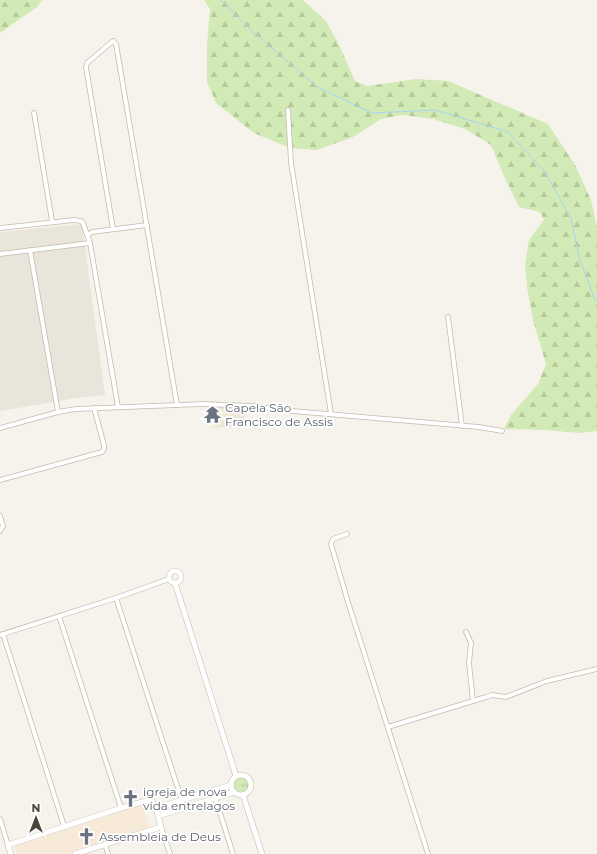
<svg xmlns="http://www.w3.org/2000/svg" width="597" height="854" font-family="Montserrat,sans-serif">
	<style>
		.residential { fill: #eae5da }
		.commercial { fill: #f7ead8 }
		.education { fill: #efe8d6 }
		.grass { fill: url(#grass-tufts) }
		.forest { fill: url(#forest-firs) }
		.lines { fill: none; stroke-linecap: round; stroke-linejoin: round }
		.stream { stroke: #a9d4f2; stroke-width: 1 }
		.minor-casing { stroke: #c2bbae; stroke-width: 5.5 }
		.tertiary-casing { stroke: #c2bbae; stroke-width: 6 }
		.minor { stroke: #fff; stroke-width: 4 }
		.tertiary { stroke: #fff; stroke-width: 5 }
		.labels { text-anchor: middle; stroke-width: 3.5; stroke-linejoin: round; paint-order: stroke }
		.worship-label { font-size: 12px; fill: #5b616d; stroke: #fff; text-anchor: start }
	</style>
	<defs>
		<pattern id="grass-tufts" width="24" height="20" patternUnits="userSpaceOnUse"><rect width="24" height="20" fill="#d2eab5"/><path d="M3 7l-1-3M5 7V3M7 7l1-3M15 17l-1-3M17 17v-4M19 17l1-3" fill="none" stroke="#b6ca9c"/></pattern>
		<pattern id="forest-firs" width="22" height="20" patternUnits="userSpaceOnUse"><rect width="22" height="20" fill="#d2eab5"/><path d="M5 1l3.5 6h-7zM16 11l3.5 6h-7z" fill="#b6ca9c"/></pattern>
	</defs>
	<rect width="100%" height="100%" fill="#f6f3ec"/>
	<!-- residential -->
	<polygon class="residential" points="82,224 105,395 77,398 0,411 0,232"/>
	<!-- commercial -->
	<polygon class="commercial" points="142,804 150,828 69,854 17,854 15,845"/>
	<!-- education -->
	<polygon class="education" points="210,405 244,407 247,426 213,428"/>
	<!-- grass -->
	<circle class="grass" cx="241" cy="785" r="9"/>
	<!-- forest -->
	<g class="forest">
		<polygon points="0,0 42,0 37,7 0,33"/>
		<polygon points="204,0 303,0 326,21 340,47 355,81 367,86 416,79 448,81 548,124 575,165 591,200 597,227 597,431 579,433 545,430 504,429 511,415 538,384 546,364 533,320 527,287 525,265 529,240 544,220 540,212 519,207 504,176 491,145 465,129 433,119 403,115 381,119 353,137 317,150 290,148 254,133 216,103 207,82 207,45 210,9"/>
	</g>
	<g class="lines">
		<!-- stream -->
		<polyline class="stream" points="221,0 250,29 317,87 372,113 435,110 508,132 545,172 571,218 579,257 595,300 597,301"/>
		<defs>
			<g id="minor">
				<polyline points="288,110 291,163 331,414"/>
				<polyline points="34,113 52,221"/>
				<polyline points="0,228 74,220 81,221 83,223 90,243 118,407"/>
				<polyline points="113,229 86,67 87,63 113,41 116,44 177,405"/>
				<polyline points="88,235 92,232 147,225"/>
				<polyline points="30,250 58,412"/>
				<polyline points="0,254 90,243"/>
				<polyline points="448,317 462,426"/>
				<polyline points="0,428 58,412 76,409 203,404 254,406 281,410 479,427 502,431"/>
				<polyline points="0,480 102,452 104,449 104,445 94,408"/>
				<polyline points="0,516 3,526 0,531"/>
				<polyline points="347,534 333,539 331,544 348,602 428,854"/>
				<polyline points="116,598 184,807"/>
				<polyline points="59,616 121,808"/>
				<polyline points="466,632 471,643 469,663 473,701"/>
				<polyline points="3,634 64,826"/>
				<polyline points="0,635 116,598 169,579"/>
				<polyline points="388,727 486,697 492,695 506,697 547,681 597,669"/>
				<polyline points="215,797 233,854"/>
				<polyline points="0,819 8,845"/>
				<polyline points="161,827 170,854"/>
				<polyline points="105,844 108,854"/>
			</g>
			<g id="tertiary">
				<circle cx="175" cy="577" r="6"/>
				<polyline points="175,583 236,776"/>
				<circle cx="241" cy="785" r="10"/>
				<polyline points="243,795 262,854"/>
				<polyline points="156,808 231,785"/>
				<polyline points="158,816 234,792"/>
				<polyline points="11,854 8,845 121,808 149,800 152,801 156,808 161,827 75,854"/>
			</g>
		</defs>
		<!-- minor casing -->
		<use href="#minor" class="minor-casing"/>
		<!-- tertiary casing -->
		<use href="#tertiary" class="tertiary-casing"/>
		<!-- minor -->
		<use href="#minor" class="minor"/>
		<!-- tertiary -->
		<use href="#tertiary" class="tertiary"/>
	</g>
	<!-- icons -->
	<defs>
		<symbol id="temple-bare" viewBox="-9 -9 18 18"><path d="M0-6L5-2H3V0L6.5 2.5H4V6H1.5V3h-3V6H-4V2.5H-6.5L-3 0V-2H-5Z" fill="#6b7280" stroke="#fff" stroke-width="2.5" paint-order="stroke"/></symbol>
		<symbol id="church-bare" viewBox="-9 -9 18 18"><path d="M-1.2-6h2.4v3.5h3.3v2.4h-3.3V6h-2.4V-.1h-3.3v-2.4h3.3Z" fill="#6b7280" stroke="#fff" stroke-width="2.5" paint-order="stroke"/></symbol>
	</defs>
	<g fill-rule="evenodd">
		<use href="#temple-bare" x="200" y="402" width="25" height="25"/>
		<use href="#church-bare" x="118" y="786" width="25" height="25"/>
		<use href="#church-bare" x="74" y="824" width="25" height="25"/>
	</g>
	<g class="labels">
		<!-- worship labels -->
		<g class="worship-label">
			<text x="225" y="412">Capela São<tspan x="225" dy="14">Francisco de Assis</tspan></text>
			<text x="143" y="796">igreja de nova<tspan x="143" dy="14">vida entrelagos</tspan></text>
			<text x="99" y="841">Assembleia de Deus</text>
		</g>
	</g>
	<!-- north arrow -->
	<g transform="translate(36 818)" stroke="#ffffff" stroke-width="3" paint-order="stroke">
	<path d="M0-3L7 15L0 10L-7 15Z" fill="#4b4439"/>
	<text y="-6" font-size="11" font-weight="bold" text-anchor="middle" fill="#4b4439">N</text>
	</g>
</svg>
